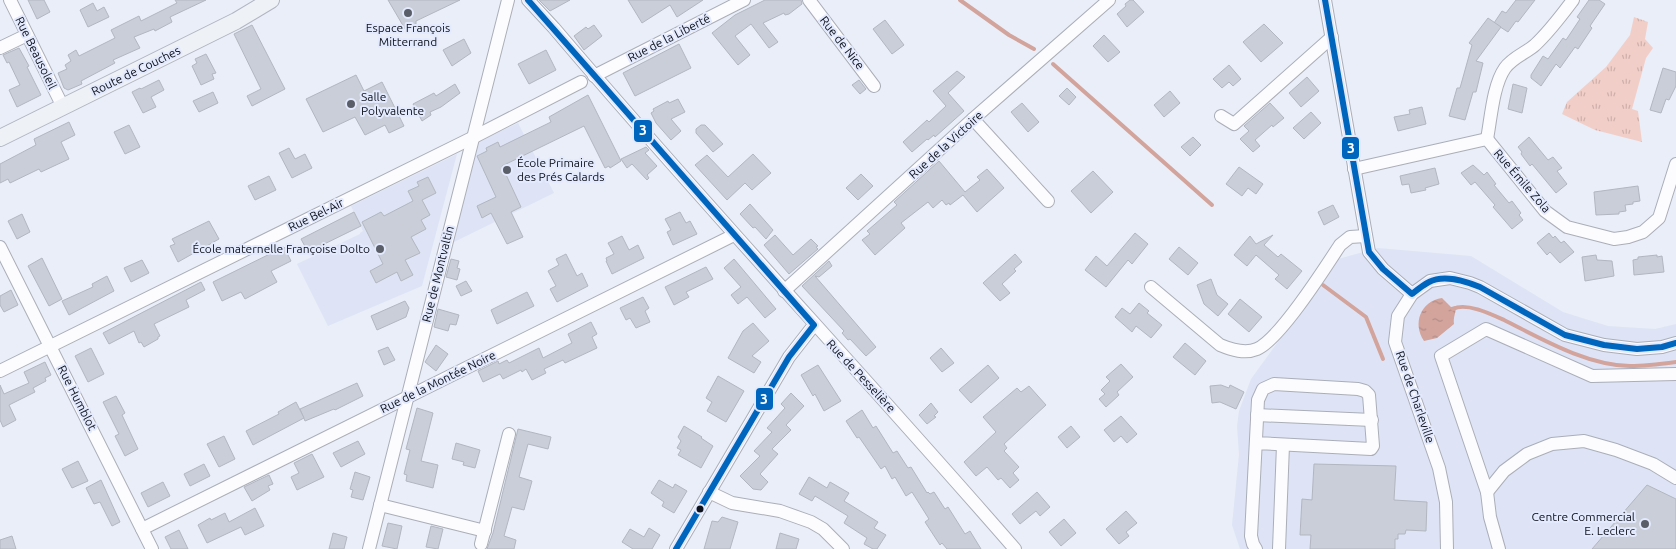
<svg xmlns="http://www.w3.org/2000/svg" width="1676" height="549" font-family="Ubuntu,sans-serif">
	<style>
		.built { fill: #dee4f6 }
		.grass { fill: url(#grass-tufts) }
		.water { fill: url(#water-ripples) }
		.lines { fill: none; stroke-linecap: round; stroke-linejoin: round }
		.stream { stroke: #d2a49c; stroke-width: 4 }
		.building { fill: #caced8; stroke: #b2b6c0 }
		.minor-casing { stroke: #aaaeb8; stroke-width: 14 }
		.major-casing { stroke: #b1b5c2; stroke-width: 18 }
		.minor { stroke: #fcfcfe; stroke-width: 12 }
		.major { stroke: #eef1f6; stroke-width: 16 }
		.bus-1-casing { stroke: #e4eafe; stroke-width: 10 }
		.bus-1 { stroke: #0065bd; stroke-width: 6 }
		.poi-dot { fill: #5a5e68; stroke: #e4eafe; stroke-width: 2 }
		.bus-dot { fill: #0d111b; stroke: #e4eafe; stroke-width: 2 }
		.labels { text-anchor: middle; stroke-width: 4; stroke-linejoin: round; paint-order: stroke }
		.poi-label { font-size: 12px; fill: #0d111b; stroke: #e4eafe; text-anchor: start }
		.street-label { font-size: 12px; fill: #0d111b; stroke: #e4eafe }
		.line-badge { stroke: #e4eafe; stroke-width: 2 }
		.badge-label { font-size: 14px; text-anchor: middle; font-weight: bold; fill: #fff }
	</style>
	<defs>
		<pattern id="grass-tufts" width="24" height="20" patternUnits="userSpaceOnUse" patternTransform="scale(1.25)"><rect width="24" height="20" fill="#f2cec8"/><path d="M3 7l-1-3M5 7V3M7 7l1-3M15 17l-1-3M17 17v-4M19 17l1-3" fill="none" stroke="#ceb0ab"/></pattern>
		<pattern id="water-ripples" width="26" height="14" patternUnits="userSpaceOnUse" patternTransform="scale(1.25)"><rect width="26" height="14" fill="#d2a49c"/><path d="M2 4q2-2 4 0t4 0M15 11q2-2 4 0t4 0" fill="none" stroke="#b38c86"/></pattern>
	</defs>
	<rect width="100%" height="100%" fill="#eaeef8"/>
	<!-- built -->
	<g class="built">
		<polygon points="518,123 554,193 452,243 478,142"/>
		<polygon points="457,154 422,286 328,326 297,264 360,234 360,233 363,231 351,206"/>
		<polygon points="1378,248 1471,256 1563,312 1608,326 1655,329 1676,324 1676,549 1240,549 1232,525 1239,454 1237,426 1239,411 1251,379 1338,259"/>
	</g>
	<!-- grass -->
	<polygon class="grass" points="1634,17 1648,22 1645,39 1653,48 1646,58 1632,109 1638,111 1642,142 1595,130 1562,114 1567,102 1606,67 1630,35"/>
	<!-- water -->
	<path class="water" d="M1442,298L1451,307L1456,306C1456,313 1453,317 1454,324L1437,338L1424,341C1412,323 1421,301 1442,298Z"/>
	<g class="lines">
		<!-- stream -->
		<g class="stream">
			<polyline points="960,0 1009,35 1034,49"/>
			<polyline points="1053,64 1212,205"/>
			<polyline points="1323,285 1366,317 1383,359"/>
			<path d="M1453,309C1466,302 1491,314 1504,320C1542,339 1586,365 1630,366C1645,366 1661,364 1676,362"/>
		</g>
	</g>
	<!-- building -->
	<g class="building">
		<polygon points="28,0 44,0 50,12 37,19"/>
		<polygon points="175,0 206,0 170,17 172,22 155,31 154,29 134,37 140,48 113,60 115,63 81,81 82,84 68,90 64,88 58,73 67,69 65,65 71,61 68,55 76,50 79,56 115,38 111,30 139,16 141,21 177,3"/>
		<polygon points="388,0 460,0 416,21 416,24 405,29"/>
		<polygon points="539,0 570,0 550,11"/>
		<polygon points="628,0 703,0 677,17 670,5 642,23"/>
		<polygon points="765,0 801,0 802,4 789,14 785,15 784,13 763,23 778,42 769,48 751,24 735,36 750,55 738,65 712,33 735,15"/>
		<polygon points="1130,0 1133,0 1144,12 1127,27 1117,14 1126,6 1125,4"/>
		<polygon points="1516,0 1535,0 1518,22 1516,21 1508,32 1494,23 1502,11 1506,13"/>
		<polygon points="1589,0 1599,0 1605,4 1590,26 1592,28 1578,49 1575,47 1560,68 1556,64 1541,86 1531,78 1531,75 1543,56 1548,59 1563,38 1566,40 1580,19 1577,17"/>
		<polygon points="93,3 97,11 104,7 109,17 88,27 80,10"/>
		<polygon points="1488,18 1501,27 1476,61 1483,63 1476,92 1473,92 1465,120 1449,116 1457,88 1460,88 1472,45 1469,43"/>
		<polygon points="885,20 904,45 892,54 873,29"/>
		<polygon points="1264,24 1283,43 1261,62 1243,42"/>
		<polygon points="252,25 285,89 252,106 247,96 261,89 234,34"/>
		<polygon points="594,25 602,36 584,50 574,36 586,27 588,29"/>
		<polygon points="1104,35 1120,52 1108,62 1093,46"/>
		<polygon points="464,39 471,53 452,66 443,50"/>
		<polygon points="679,44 691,68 635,96 623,73"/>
		<polygon points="19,48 29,66 27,67 41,95 17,107 9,90 20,85 9,62 7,63 3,55"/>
		<polygon points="546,50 556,70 529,84 518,64"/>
		<polygon points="206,54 216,73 212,74 214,79 201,85 192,66 197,63 195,59"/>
		<polygon points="1229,65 1241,79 1233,86 1229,82 1222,88 1213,79"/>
		<polygon points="1663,68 1676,72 1676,86 1669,100 1666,99 1661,113 1650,110"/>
		<polygon points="957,71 965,77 948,93 964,111 935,137 934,135 928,140 927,139 912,152 903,142 927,120 929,122 946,106 933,91"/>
		<polygon points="356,75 364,91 382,82 404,126 389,133 385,125 365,135 355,117 323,132 306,99"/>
		<polygon points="1307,77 1319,91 1301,107 1289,93"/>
		<polygon points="159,80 164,90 151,97 156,107 143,113 132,92 140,88 141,89"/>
		<polygon points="859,80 866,89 860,94 852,85"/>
		<polygon points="455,84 460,93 441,107 430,112 431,115 422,121 413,104 434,93 436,96"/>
		<polygon points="1513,84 1527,88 1522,113 1508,109"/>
		<polygon points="1067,88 1076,97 1069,105 1059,96"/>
		<polygon points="1170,91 1180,103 1164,117 1154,105"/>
		<polygon points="213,92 218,103 199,112 193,101"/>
		<polygon points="588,95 621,161 610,168 609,166 605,168 584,126 502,166 521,207 511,212 523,237 507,244 491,213 482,218 477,206 496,197 477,156 487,151 486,148 498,142 500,147 551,122 549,117"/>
		<polygon points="678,99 685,112 671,119 681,131 671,140 656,123 651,113 654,111 653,109 668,101 669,103"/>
		<polygon points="1022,103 1039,122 1028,132 1011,112"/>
		<polygon points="1270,103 1284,118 1273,127 1272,125 1255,140 1260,146 1253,152 1240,139 1249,131 1244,126"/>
		<polygon points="1422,107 1426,124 1398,131 1394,117 1410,114 1409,110"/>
		<polygon points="1311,112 1321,123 1304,139 1293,128"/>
		<polygon points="69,122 75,135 61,142 69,159 41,172 39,169 10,183 8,179 0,183 0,164 36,145 34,139"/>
		<polygon points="129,125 140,147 125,154 114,132"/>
		<polygon points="701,125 705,125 723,144 713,152 696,133 696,129"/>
		<polygon points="1193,137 1201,145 1190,156 1181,147"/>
		<polygon points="1529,137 1548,160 1553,157 1562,168 1557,171 1567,184 1556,193 1532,164 1530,166 1521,154 1522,152 1518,147"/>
		<polygon points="646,147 649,150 645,153 657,166 647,175 649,178 647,180 632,164 627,168 621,159"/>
		<polygon points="289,148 295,159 305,154 312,168 292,178 279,153"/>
		<polygon points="753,154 771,173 752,190 745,183 727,200 695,165 707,155 728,177"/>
		<polygon points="939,161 965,192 980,180 977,177 987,169 1004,188 977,212 963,195 950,205 949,203 946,205 942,200 933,208 928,202 901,223 905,228 875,255 862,240 870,234 867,231 897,205 894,202"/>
		<polygon points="1473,165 1484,175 1487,172 1496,184 1494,185 1509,203 1512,201 1521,213 1519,215 1523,220 1512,229 1493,207 1495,205 1475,182 1471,185 1461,173"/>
		<polygon points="1239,167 1263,184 1256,194 1248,188 1242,196 1226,184"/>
		<polygon points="1435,168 1439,184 1425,188 1426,190 1411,193 1409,184 1402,185 1400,176"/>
		<polygon points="1093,171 1113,192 1091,213 1071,191"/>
		<polygon points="861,174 873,186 858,200 846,188"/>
		<polygon points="269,176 276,190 255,200 248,186"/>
		<polygon points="428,177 436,193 422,200 430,215 421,220 426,229 411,237 420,253 405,260 413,275 401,281 397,272 376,283 370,271 383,264 362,222 381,212 384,216 413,201 408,191 419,186 417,182"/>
		<polygon points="1638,186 1640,201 1633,202 1633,204 1625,205 1626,211 1619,212 1619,214 1596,215 1594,192"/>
		<polygon points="750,204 773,230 766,239 755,227 753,228 740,214"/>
		<polygon points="1333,205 1339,217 1324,225 1318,212"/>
		<polygon points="354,212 361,226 308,252 301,239"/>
		<polygon points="680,212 686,223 690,221 697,234 673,245 667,232 671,230 665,219"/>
		<polygon points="22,214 30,232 17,239 8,221"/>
		<polygon points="209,221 219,239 178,262 170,246 175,244 172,239"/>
		<polygon points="1135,233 1148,244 1132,264 1128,260 1106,287 1085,270 1096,256 1107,266"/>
		<polygon points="1549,233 1553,238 1555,236 1561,243 1564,241 1574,252 1560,263 1550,252 1547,255 1537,243"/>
		<polygon points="775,235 793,255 811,239 818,246 816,247 818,249 789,274 764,245"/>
		<polygon points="1273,235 1264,245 1278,257 1281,254 1302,271 1287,289 1275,279 1279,275 1256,255 1247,266 1234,255 1250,236 1256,244"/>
		<polygon points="622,236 629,250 638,245 644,258 612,274 606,261 607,261 606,258 614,254 608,243"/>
		<polygon points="284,247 291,261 271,271 277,282 245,299 241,292 222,301 213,282"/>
		<polygon points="1179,247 1198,263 1188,275 1169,259"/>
		<polygon points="566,254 577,276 582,273 588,286 557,302 550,289 556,286 548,271 559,265 556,259"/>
		<polygon points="1015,254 1022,262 1014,269 1016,271 1002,284 1010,293 1000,301 983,283"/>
		<polygon points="1596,255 1597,260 1612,261 1614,276 1585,281 1582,257"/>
		<polygon points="1657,255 1657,257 1662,256 1664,272 1634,275 1633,260 1638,259 1638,257"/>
		<polygon points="42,258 62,299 49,306 28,266"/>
		<polygon points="451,259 459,261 457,268 460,269 457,280 446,277"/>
		<polygon points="734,259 776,309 765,318 747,297 738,304 731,295 741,287 724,268"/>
		<polygon points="142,260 149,273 131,282 124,268"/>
		<polygon points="829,261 832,266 819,277 815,276 876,347 866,356 850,339 848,340 842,333 844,331 802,286"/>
		<polygon points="706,267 713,279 686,292 689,297 674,305 665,287"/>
		<polygon points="107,276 114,291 69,315 62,301 93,287 92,284"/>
		<polygon points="1211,279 1217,295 1228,304 1218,316 1204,304 1197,285"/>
		<polygon points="466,281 472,291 461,296 456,286"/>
		<polygon points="201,282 205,290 186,300 189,307 154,324 160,336 158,337 158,339 144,347 141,342 139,343 134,331 109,344 103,333"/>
		<polygon points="11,290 18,305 4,312 0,305 0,296"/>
		<polygon points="527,292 534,306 497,324 491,310"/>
		<polygon points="643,297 649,308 645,311 650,322 636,328 630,318 626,320 620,308"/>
		<polygon points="1240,299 1262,317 1249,332 1228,314"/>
		<polygon points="405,301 409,308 406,317 377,330 371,316"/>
		<polygon points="1139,303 1149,311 1147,313 1162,325 1151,338 1136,326 1132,332 1115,317 1122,308 1130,314"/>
		<polygon points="438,309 459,315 456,325 450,324 448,331 434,327"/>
		<polygon points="591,322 597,334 592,337 597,348 565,363 563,360 544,369 546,373 532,380 526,369 522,372 521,370 503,379 500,374 483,382 478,371 498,361 499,364 507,360 509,363 539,348 543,358 572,343 568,334"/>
		<polygon points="753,323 769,341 752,356 761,362 754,373 728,358 743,331"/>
		<polygon points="1185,343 1206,361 1195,375 1173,357"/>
		<polygon points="436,345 448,354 436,371 425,362"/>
		<polygon points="388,347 395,360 384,365 378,351"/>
		<polygon points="91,348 104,374 88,382 75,356"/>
		<polygon points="941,348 954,363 942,372 930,358"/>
		<polygon points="45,362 51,375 45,378 46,381 33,388 35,392 9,405 16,420 3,427 0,420 0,385 4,394 29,383 24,372"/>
		<polygon points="1121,364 1133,377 1117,392 1119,395 1106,407 1099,399 1105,394 1101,390 1110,381 1106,377"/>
		<polygon points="818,365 841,401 824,411 815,394 813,396 801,375"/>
		<polygon points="988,365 999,378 971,403 959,390"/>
		<polygon points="718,376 744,391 726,422 707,411 712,402 706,398"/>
		<polygon points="357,383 363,396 335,410 334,409 305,421 300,409"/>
		<polygon points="1221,385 1229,388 1230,385 1244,392 1236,409 1220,402 1212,403 1210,386"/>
		<polygon points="1029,386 1046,405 1004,444 1007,448 1004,451 1019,467 1013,473 1019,480 1010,488 1001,478 998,480 987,467 976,476 964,462 996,432 983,417 1017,388 1021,392"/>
		<polygon points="791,393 804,406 786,425 791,430 772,449 778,454 760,474 768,482 761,490 753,489 740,476 760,456 754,451 772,432 767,428 785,408 781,404"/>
		<polygon points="116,396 125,413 122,415 138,449 125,456 115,436 119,434 103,402"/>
		<polygon points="296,402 304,418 253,445 246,431 279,414 278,412"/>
		<polygon points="931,403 938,412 934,416 936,417 927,424 919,415"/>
		<polygon points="417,408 433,413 421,461 438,465 433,488 406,481 407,475 404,474 410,450 406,449"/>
		<polygon points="862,410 873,428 876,426 893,453 897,451 908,468 911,467 927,493 928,492 930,494 934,492 945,509 948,507 965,534 970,531 981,549 947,549 942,543 940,545 925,522 929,519 912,492 906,496 895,477 892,479 885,466 881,469 859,437 857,438 846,421"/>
		<polygon points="1121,416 1137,434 1127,443 1121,436 1114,442 1104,430"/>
		<polygon points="684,426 702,437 701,438 713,446 701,468 678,455 681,450 677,448 681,441 678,437"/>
		<polygon points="1071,426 1080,437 1067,448 1058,437"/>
		<polygon points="518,429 551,437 548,449 528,444 519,477 532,481 524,510 512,507 504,536 516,540 514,549 487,549 493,533"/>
		<polygon points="224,436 235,459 219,467 207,444"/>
		<polygon points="358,441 365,454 341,467 333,453"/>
		<polygon points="456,443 480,450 475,468 463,465 464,462 452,459"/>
		<polygon points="312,454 324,477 297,490 291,477 299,473 294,463"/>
		<polygon points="78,461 88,481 72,488 62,469"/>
		<polygon points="204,464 210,476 190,486 184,474"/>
		<polygon points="1314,464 1396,466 1394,500 1427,502 1426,531 1406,530 1405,534 1398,534 1398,539 1395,539 1395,549 1310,549 1311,535 1300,535 1302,499 1312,500"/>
		<polygon points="355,472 370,477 363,500 351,497 353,490 350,489"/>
		<polygon points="269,475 273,484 268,486 270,490 252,501 244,487"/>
		<polygon points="809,477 827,488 830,482 849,493 844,501 878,522 874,528 886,535 877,549 873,549 864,544 867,538 844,523 848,516 815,496 812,501 799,494"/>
		<polygon points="101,480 120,522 112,526 100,502 94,504 86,488"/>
		<polygon points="659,480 673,488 675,484 687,491 674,513 662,506 664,502 651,493"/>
		<polygon points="163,482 170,496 148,507 141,493"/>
		<polygon points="1647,485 1676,499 1676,549 1592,549"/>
		<polygon points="1037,492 1050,507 1040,516 1036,511 1020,524 1012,514"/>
		<polygon points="255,508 264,526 245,535 241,527 207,543 198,525 210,518 211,520 225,513 229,522"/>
		<polygon points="1126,511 1137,523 1126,532 1129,536 1119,544 1106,529"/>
		<polygon points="722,517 738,522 730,549 704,549 712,521 718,522"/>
		<polygon points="1064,519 1076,533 1061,546 1049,532"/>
		<polygon points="388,523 402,526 397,549 382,546"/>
		<polygon points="431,526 443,529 438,549 426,547"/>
		<polygon points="649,528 660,535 652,549 633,549 622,542 630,529 644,537"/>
		<polygon points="179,530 188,549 171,549 165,537"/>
		<polygon points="333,533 347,537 344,549 329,549"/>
		<polygon points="780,533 799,539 796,549 776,549"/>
		<polygon points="12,536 16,549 0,549 0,540"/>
	</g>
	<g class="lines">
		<defs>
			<g id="minor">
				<polyline points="10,0 63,107"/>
				<path d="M528,0L554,28C704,205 863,374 1015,549"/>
				<polyline points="809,0 874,86"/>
				<polyline points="1325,0 1369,252 1383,269 1412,294"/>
				<polyline points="0,48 27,35"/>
				<polyline points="594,76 744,0"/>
				<polyline points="1221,116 1234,124 1332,37"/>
				<polyline points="973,119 1048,201"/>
				<path d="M1487,139C1491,118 1493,85 1505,68C1513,57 1526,53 1535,45C1550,31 1561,16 1573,0"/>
				<polyline points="1354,169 1487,139 1545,211 1567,227 1614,239 1628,237 1643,232 1659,218 1676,164"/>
				<polyline points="0,247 152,549"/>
				<path d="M1151,287L1220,345C1232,350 1245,354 1257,349C1280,339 1325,268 1340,245L1350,237L1366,236"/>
				<polyline points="784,291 973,119 1109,0"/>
				<polyline points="0,371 472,138 581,82"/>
				<polyline points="1257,415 1372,420"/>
				<polyline points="709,492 732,503 780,511 811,522 823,529 843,549"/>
				<polyline points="1487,492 1504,471 1527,454 1552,444 1584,441 1616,450 1653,464 1676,478"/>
				<polyline points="380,505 485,531"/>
				<polyline points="142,529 734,235"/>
				<polyline points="481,544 509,434"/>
				<polyline points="369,549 508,0"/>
				<polyline points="676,549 789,357 814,325"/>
				<polyline points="1256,549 1253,544 1251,536 1258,400 1263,389 1274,384 1358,389 1365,391 1369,395 1373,446 1371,449 1256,443"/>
				<polyline points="1279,549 1283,445"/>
				<polyline points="1447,549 1446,502 1439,468 1395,342 1398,316 1412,294 1430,281 1450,278 1470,283 1480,287 1565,335 1604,345 1637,349 1662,347 1676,343"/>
				<polyline points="1499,549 1490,517 1487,492 1441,356 1486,329 1592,376 1676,374"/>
			</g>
			<polyline id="major" points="0,138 236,21 271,0"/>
		</defs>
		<!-- minor casing -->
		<use href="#minor" class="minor-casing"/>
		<!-- major casing -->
		<use href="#major" class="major-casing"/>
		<!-- minor -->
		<use href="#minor" class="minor"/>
		<!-- major -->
		<use href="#major" class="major"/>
		<defs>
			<g id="bus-1">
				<polyline points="528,0 814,325 789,357 676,549"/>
				<path d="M1325,0L1369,252L1383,269L1412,294C1417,290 1423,285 1429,282C1444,274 1465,281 1480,287L1565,335L1604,345L1637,349L1662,347L1676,343"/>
			</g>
		</defs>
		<!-- bus-1 casing -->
		<use href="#bus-1" class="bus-1-casing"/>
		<!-- bus-1 -->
		<use href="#bus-1" class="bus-1"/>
	</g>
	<!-- markers -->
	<g class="poi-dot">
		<circle cx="408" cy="13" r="5"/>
		<circle cx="351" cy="104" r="5"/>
		<circle cx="507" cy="170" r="5"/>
		<circle cx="380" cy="249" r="5"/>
		<circle cx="1645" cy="524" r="5"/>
	</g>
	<circle class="bus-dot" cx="700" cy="509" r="4.5"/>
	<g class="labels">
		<!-- poi labels -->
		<g class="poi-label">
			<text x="408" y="32" text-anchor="middle">Espace François<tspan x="408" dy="14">Mitterrand</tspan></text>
			<text x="361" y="101">Salle<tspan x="361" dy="14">Polyvalente</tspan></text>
			<text x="517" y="167">École Primaire<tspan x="517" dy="14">des Prés Calards</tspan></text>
			<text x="370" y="253" text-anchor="end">École maternelle Françoise Dolto</text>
			<text x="1635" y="521" text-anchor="end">Centre Commercial<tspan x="1635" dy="14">E. Leclerc</tspan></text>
		</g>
		<!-- street labels -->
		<g class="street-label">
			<text transform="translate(669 38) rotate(-27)" y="4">Rue de la Liberté</text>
			<text transform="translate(842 43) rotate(52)" y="4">Rue de Nice</text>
			<text transform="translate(36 53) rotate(64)" y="4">Rue Beausoleil</text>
			<text transform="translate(136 71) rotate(-26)" y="4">Route de Couches</text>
			<text transform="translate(946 145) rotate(-42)" y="4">Rue de la Victoire</text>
			<text transform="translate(1522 181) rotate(49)" y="4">Rue Émile Zola</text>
			<text transform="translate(316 215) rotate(-26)" y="4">Rue Bel-Air</text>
			<text transform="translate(438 274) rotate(-76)" y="4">Rue de Montvaltin</text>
			<text transform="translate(861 376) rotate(47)" y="4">Rue de Pesselière</text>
			<text transform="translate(438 382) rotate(-26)" y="4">Rue de la Montée Noire</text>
			<text transform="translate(1415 397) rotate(71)" y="4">Rue de Charleville</text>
			<text transform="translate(77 398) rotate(63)" y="4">Rue Humblot</text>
		</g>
	</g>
	<g class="line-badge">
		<rect x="633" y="119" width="20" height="24" rx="5" fill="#0065bd"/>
		<rect x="1341" y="136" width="19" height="24" rx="5" fill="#0065bd"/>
		<rect x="755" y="387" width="19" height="24" rx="5" fill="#0065bd"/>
	</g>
	<g class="badge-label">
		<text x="643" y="135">3</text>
		<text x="1351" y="153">3</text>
		<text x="764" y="404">3</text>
	</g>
</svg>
